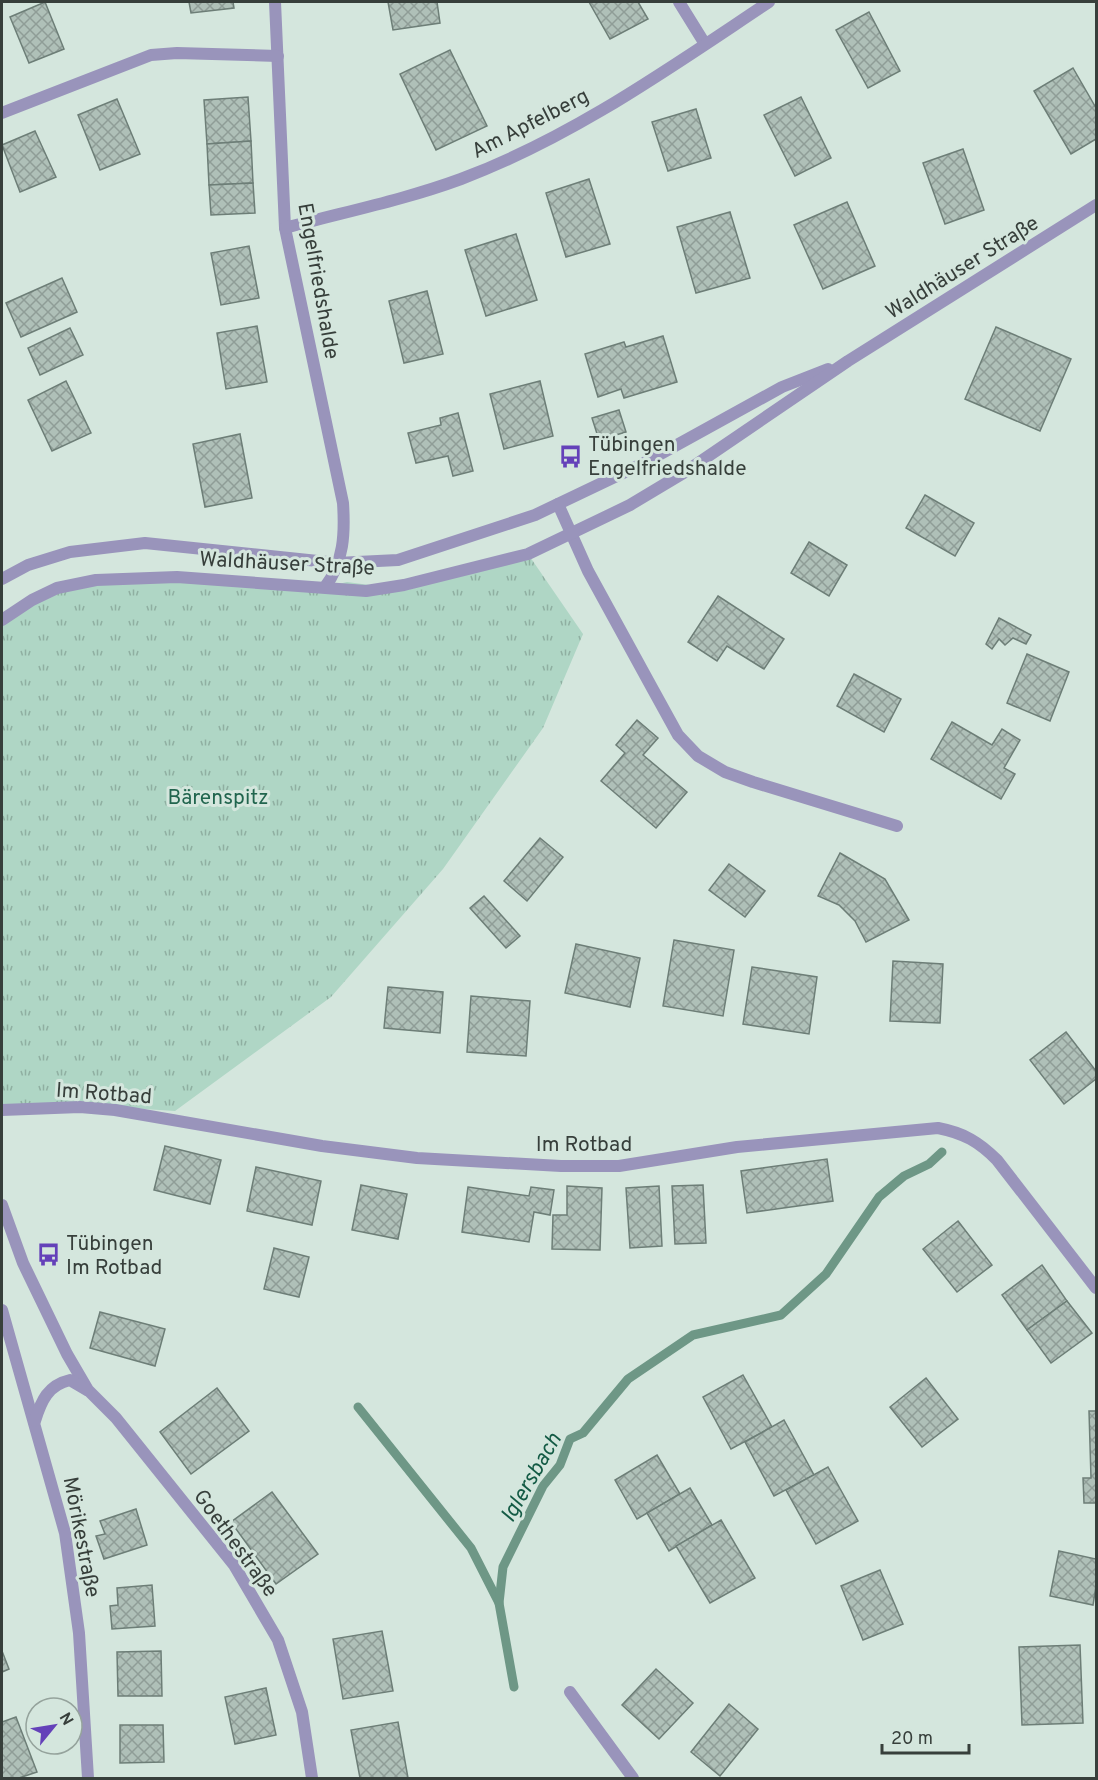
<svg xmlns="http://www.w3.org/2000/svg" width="1098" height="1780" font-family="Overpass,sans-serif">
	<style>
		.park { fill: url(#park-tufts) }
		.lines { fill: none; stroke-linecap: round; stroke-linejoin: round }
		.stream { stroke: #6e9786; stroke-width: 9 }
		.building { fill: url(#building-cross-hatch); stroke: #6d7e77; stroke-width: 1.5 }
		.street { stroke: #9994bb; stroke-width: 12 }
		.labels { text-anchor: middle; stroke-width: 6; stroke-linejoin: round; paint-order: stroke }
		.street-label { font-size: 21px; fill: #373f3b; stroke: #d4e6dd }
		.poi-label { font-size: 21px; fill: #373f3b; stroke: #d4e6dd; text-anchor: start }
		.park-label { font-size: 21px; fill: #21654e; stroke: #d4e6dd }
		.water-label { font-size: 22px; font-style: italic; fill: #145b45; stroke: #d4e6dd }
	</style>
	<defs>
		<pattern id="park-tufts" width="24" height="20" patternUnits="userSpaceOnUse" patternTransform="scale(1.5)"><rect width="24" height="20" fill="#afd6c5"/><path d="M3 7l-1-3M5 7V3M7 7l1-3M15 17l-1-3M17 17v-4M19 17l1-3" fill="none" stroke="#8fafa1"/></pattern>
		<pattern id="building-cross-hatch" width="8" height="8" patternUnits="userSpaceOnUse" patternTransform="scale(1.5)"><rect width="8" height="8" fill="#afc0b8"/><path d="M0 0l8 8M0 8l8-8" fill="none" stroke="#8f9d97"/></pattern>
	</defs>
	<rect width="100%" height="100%" fill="#d4e6dd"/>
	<!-- park -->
	<polygon class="park" points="528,554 583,634 543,728 443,869 331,997 175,1111 83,1105 2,1114 2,620 32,600 96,580 325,587 347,582 407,590"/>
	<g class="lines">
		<!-- stream -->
		<g class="stream">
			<polyline points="358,1407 471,1548 499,1603"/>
			<polyline points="514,1687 499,1603 503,1567 543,1486 560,1465 570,1439 583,1433 628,1379 693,1335 781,1315 826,1274 879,1197 904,1176 929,1164 942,1152"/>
		</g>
	</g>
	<!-- building -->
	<g class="building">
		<polygon points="45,2 64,49 29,63 10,17"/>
		<polygon points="189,2 233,2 234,8 191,13"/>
		<polygon points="388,2 437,2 440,23 393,30"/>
		<polygon points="589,2 638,2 648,19 610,39"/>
		<polygon points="869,12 900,71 868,88 836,30"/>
		<polygon points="450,50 487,126 436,150 400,74"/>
		<polygon points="1073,68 1096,108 1096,139 1071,154 1034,91"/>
		<polygon points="248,97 251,141 207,144 204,100"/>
		<polygon points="801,97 831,158 795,176 764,115"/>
		<polygon points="117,99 140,154 100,170 78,115"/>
		<polygon points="696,109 711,158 668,171 652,122"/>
		<polygon points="35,131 56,177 20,192 2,145"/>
		<polygon points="251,141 253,183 209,185 207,144"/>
		<polygon points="963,149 984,210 945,224 923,163"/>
		<polygon points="589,179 610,244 566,257 546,193"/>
		<polygon points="253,183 255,213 211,215 209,185"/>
		<polygon points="847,202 875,266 823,289 794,225"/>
		<polygon points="730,212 750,278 696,293 677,227"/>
		<polygon points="516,234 537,300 486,316 465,250"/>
		<polygon points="249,246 259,298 221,305 211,253"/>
		<polygon points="62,278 77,312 21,337 6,303"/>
		<polygon points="427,291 443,354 404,363 389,301"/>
		<polygon points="257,326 267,382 226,389 217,333"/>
		<polygon points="996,327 1071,359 1040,431 965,399"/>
		<polygon points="70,328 83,355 40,375 28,348"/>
		<polygon points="663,336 677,382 624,398 621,389 598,397 585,354 624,342 626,347"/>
		<polygon points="66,381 91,433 52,451 28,400"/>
		<polygon points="540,381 553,436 504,449 490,394"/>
		<polygon points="619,410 626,432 599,440 592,418"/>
		<polygon points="458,413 473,471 453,476 448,456 416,463 408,433 441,425 440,418"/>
		<polygon points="240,434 252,498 205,507 193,444"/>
		<polygon points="925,495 974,523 955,556 906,528"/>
		<polygon points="809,542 847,565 829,596 791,573"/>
		<polygon points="718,596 784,639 764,669 727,646 717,661 688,642"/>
		<polygon points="999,618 1031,635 1026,644 1013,638 1005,645 999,639 992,649 986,644"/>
		<polygon points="1027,654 1069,672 1050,721 1007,703"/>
		<polygon points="854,674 901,699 884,732 837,706"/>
		<polygon points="637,720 658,738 643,755 687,792 656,828 601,781 625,753 616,745"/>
		<polygon points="952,722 992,745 1002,729 1020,740 1004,768 1015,774 1001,799 931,759"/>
		<polygon points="540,838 563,857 527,901 504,881"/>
		<polygon points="840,853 885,879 909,920 866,942 855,921 839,905 818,896"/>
		<polygon points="729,864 765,891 745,917 709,890"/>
		<polygon points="484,896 520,936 506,948 470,908"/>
		<polygon points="674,940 734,950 723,1016 663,1006"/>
		<polygon points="576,944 640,958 630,1007 565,993"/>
		<polygon points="893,961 943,964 940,1023 890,1021"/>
		<polygon points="752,967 817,977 809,1034 743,1024"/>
		<polygon points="388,987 443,992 440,1033 384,1028"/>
		<polygon points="471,996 530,1001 526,1056 467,1052"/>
		<polygon points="1066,1032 1096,1071 1096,1079 1064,1104 1030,1060"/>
		<polygon points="165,1146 221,1160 210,1204 154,1190"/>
		<polygon points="827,1159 833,1201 747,1213 741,1171"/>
		<polygon points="256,1167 321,1181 312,1225 247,1211"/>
		<polygon points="361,1185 407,1194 398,1239 352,1230"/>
		<polygon points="703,1185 706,1243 675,1244 672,1186"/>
		<polygon points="567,1186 602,1188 600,1250 552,1249 553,1215 567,1215"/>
		<polygon points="659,1186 662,1246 630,1248 626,1188"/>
		<polygon points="468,1187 529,1196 531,1187 554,1190 550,1215 534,1212 529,1242 462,1232"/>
		<polygon points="958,1221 992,1265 957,1292 923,1249"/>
		<polygon points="274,1248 309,1257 299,1297 264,1289"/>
		<polygon points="1042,1265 1067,1301 1027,1330 1002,1295"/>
		<polygon points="1067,1301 1092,1333 1051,1363 1027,1330"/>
		<polygon points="100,1312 165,1329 155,1366 90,1348"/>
		<polygon points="743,1375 772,1427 731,1449 703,1397"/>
		<polygon points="926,1378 958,1419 922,1447 890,1407"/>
		<polygon points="217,1388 249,1431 191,1474 160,1432"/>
		<polygon points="1089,1411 1096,1411 1096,1503 1084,1503 1083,1478 1091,1478"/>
		<polygon points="784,1420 814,1475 774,1496 745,1442"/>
		<polygon points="657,1455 680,1494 637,1519 615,1480"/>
		<polygon points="828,1467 858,1521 816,1544 786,1490"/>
		<polygon points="690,1488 712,1525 669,1551 647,1513"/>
		<polygon points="272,1492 318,1554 276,1584 231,1522"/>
		<polygon points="136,1509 147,1545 104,1559 96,1536 105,1534 100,1521"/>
		<polygon points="721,1520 755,1578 710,1603 676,1546"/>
		<polygon points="1059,1551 1096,1559 1096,1586 1093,1605 1050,1596"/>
		<polygon points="880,1570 903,1624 863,1640 841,1586"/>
		<polygon points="152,1585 155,1626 112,1629 110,1606 118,1605 117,1588"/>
		<polygon points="382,1631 393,1691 343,1699 333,1639"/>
		<polygon points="1080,1645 1083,1723 1022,1725 1019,1647"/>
		<polygon points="2,1651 9,1669 2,1672"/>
		<polygon points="161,1651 162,1696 118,1696 117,1652"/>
		<polygon points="656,1669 693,1703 659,1739 622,1705"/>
		<polygon points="266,1688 276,1735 235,1744 225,1697"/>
		<polygon points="729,1704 758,1729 720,1776 691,1752"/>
		<polygon points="16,1717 37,1772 19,1778 2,1778 2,1722"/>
		<polygon points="398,1722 408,1778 360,1778 351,1730"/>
		<polygon points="120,1725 163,1725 164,1762 120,1763"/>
	</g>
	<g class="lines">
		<!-- street -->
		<g class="street">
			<path d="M275,2L285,228L343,503C345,533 344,562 325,587"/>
			<polyline points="679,2 705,44"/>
			<polyline points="2,113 151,55 177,53 278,56"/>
			<path d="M285,228C344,212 404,200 461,179C573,137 671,67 769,2"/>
			<polyline points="558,504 588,571 651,686 678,735 698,756 725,772 753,782 897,826"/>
			<polyline points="2,579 28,565 70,552 145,543 337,563 398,560 535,515 646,462 782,387 828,369"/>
			<polyline points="2,620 32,600 57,588 96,580 177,577 366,591 404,585 528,554 630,505 685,472 848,361 1096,205"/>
			<path d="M2,1110L80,1107L115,1110L322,1146L417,1158L561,1166H619L737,1147L938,1128C964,1133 979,1142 997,1160L1096,1288"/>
			<polyline points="2,1205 23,1263 67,1354 88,1390 116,1418 234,1565 278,1640 302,1712 312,1778"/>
			<polyline points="2,1310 65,1533 79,1633 88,1778"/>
			<path d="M35,1421C41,1401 48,1385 70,1380L87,1390"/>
			<polyline points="570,1692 633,1778"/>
		</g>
	</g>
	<!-- icons -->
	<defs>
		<symbol id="bus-bare" viewBox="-9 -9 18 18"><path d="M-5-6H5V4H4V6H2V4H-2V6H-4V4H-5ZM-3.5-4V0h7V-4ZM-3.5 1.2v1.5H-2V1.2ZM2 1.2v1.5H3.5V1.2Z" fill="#6441b9" stroke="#d4e6dd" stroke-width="2.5" paint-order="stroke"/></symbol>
	</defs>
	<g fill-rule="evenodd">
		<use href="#bus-bare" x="554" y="440" width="33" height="33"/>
		<use href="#bus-bare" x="32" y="1238" width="33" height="33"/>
	</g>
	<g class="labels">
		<!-- street labels -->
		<g class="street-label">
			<text transform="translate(530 123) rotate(-27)" y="7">Am Apfelberg</text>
			<text transform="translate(962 267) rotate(-32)" y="7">Waldhäuser Straße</text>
			<text transform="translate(319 281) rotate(80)" y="7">Engelfriedshalde</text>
			<text transform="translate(287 563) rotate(3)" y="7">Waldhäuser Straße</text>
			<text transform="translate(104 1093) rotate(4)" y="7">Im Rotbad</text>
			<text x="584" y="1151">Im Rotbad</text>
			<text transform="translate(82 1537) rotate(79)" y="7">Mörikestraße</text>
			<text transform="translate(236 1543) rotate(54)" y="7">Goethestraße</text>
		</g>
		<!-- poi labels -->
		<g class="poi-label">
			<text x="588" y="451">Tübingen<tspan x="588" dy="24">Engelfriedshalde</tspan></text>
			<text x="66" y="1250">Tübingen<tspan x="66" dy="24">Im Rotbad</tspan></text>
		</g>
		<!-- park labels -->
		<g class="park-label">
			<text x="218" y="804">Bärenspitz</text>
		</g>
		<!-- water labels -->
		<g class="water-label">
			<text transform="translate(530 1477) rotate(-60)" y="8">Iglersbach</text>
		</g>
	</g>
	<!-- border -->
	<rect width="1098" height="1780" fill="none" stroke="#373f3b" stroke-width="6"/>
	<!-- north arrow -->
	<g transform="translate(54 1726) rotate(60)"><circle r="28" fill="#d4e6dd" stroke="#95a39c" stroke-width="1.5"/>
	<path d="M0-4.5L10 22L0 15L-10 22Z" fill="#6441b9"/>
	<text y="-9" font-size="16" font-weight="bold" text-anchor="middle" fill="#373f3b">N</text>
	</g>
	<!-- scale -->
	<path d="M882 1744v9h87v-9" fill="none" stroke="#373f3b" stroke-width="3"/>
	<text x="891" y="1744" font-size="18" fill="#373f3b" stroke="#d4e6dd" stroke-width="4.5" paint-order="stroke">20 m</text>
</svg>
